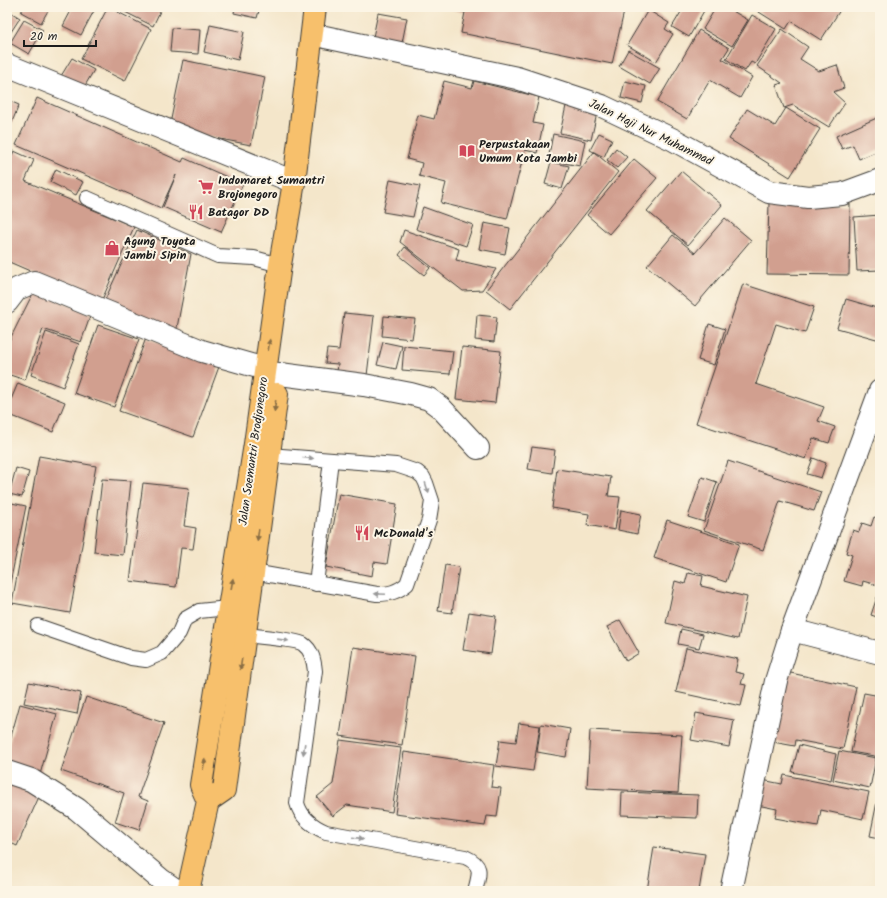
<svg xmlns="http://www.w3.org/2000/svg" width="887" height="898" font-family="Kalam,sans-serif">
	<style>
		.building { fill: #d19f8f }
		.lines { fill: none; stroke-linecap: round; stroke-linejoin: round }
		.service-casing { stroke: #3c3a36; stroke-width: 16 }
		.minor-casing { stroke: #3c3a36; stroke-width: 24 }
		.primary-casing { stroke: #3c3a36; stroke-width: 24 }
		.service { stroke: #fff; stroke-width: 14 }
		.minor { stroke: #fff; stroke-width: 22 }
		.primary { stroke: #f7c06c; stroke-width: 22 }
		.oneway { fill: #8a6e44 }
		.oneway2 { fill: #999 }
		.labels { text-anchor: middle; stroke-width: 4; stroke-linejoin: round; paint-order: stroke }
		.street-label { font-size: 12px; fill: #1c1c1c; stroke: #fcf5e5 }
		.poi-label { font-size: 12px; font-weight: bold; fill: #1c1c1c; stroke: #fcf5e5; text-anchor: start }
	</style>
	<rect width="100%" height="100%" fill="#fcf5e5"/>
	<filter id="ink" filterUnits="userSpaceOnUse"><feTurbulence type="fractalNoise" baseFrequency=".025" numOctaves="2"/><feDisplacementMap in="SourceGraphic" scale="8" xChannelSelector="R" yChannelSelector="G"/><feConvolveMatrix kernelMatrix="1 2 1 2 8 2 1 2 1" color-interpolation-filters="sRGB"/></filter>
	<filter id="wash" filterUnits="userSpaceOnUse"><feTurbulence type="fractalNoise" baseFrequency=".012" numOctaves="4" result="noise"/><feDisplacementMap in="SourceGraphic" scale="16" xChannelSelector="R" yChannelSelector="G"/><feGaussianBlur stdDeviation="0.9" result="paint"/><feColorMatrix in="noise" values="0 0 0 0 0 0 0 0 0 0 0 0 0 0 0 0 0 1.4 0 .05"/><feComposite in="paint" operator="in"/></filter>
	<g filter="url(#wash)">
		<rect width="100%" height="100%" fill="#f4e6ca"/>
		<g id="blocks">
			<!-- building -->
			<g class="building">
				<polygon points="24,7 50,7 41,23 21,12"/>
				<polygon points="73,7 96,7 81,35 63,26"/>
				<polygon points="108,7 151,29 125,81 81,59"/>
				<polygon points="118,7 162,7 153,26 117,8"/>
				<polygon points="235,7 260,7 257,18 234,13"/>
				<polygon points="442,7 465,7 464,12"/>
				<polygon points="466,7 625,7 612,64 461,33"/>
				<polygon points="684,7 701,7 705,9 689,37 672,27"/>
				<polygon points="716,7 726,7 748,20 732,46 703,29"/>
				<polygon points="751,7 842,7 821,40 791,21 786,29"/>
				<polygon points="7,10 20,18 7,38"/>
				<polygon points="648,10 669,23 665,29 673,34 656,62 627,45"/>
				<polygon points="378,13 407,18 401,48 372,42"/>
				<polygon points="752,15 776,29 755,64 751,62 745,71 726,59"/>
				<polygon points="24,20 43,30 29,54 10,43"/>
				<polygon points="210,25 244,32 238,60 204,52"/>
				<polygon points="172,28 200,30 198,54 170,52"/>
				<polygon points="782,29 808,47 800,59 819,71 837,65 844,88 833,92 845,103 829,127 793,105 784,108 776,85 782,83 757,66"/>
				<polygon points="699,30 729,48 722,59 752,77 740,98 710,80 687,119 657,102"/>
				<polygon points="628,50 660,68 650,84 619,66"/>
				<polygon points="72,58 94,70 83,89 61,76"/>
				<polygon points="183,60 265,77 251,145 169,129"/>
				<polygon points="444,81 472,88 474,81 539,97 533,123 543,125 537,153 525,150 507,219 441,203 446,183 419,176 422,163 407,159 418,115 434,119"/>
				<polygon points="625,81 646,86 642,103 621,98"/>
				<polygon points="37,98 182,162 184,158 243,184 221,232 163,207 176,175 161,208 16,145"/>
				<polygon points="7,100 19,105 7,134"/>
				<polygon points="566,106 597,113 591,140 560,133"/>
				<polygon points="786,108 820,129 790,177 729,139 747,109 775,126"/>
				<polygon points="879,117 880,120 880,150 859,159 853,145 842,149 836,136"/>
				<polygon points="599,133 612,139 604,157 590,150"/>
				<polygon points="553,134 585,141 580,166 548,160"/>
				<polygon points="616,148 627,157 617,168 607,160"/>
				<polygon points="14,151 34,160 25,181 134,227 101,302 7,261 7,166"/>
				<polygon points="594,152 618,172 510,309 486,290"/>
				<polygon points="634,159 657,178 609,234 587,215"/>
				<polygon points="551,162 569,166 562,189 545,184"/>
				<polygon points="56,169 83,182 76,195 50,182"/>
				<polygon points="681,171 722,205 688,245 647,211"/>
				<polygon points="390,180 420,186 413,217 383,212"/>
				<polygon points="769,203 850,204 849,275 767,274"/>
				<polygon points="423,207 473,225 466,246 416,229"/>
				<polygon points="880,215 880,270 857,271 854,217"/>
				<polygon points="725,218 751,240 695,306 647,266 673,235 695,253"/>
				<polygon points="484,223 510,228 505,254 479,249"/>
				<polygon points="137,230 191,254 176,333 104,302"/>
				<polygon points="404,230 459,249 456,260 496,269 482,290 463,291 400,242"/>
				<polygon points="405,247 430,268 424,275 399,255"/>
				<polygon points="743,284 814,307 805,333 776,324 756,384 824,407 818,421 835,427 829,443 813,438 806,459 696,423"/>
				<polygon points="35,289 91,314 81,342 43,329 25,380 7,374 7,345"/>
				<polygon points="846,299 880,309 880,340 837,328"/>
				<polygon points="344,313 374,316 366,384 336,380 338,364 325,363 327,349 339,350"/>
				<polygon points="477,315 497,317 494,342 475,340"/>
				<polygon points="384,316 415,319 412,339 382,336"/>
				<polygon points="709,324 725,329 714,365 698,360"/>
				<polygon points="98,325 139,339 114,407 74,393"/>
				<polygon points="46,332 79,344 63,387 31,375"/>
				<polygon points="146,338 220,364 193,437 119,411"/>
				<polygon points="383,342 402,346 396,369 377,365"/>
				<polygon points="404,346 453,351 450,374 402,370"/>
				<polygon points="462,347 501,351 495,403 456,399"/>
				<polygon points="18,383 65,402 53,432 7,414 7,409"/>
				<polygon points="532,447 555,450 552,473 528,469"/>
				<polygon points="39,456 96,466 70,613 12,603"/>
				<polygon points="813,458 826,463 821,478 807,474"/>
				<polygon points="728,461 821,492 814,511 780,501 763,550 704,530"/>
				<polygon points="16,468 29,472 22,497 9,494"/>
				<polygon points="557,469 611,477 608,496 620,497 615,530 587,525 589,514 552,508"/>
				<polygon points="702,477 717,482 704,522 688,517"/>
				<polygon points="102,479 131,481 123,555 94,552"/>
				<polygon points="143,483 189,488 184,526 196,528 193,549 181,548 176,587 130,581"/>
				<polygon points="339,494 397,504 387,564 374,562 372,576 326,567"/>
				<polygon points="7,502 26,506 8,593 7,593"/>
				<polygon points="621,510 641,514 637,534 618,530"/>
				<polygon points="874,517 880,519 880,586 863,581 862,586 844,581 852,555 846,553 853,530 859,532 862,523 871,526"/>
				<polygon points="667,520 739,544 726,582 654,558"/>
				<polygon points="445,565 459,567 452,613 438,611"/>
				<polygon points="688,573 703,576 701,586 747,597 738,639 666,623 675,581 685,584"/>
				<polygon points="877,597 880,598 880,618 871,615"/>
				<polygon points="469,612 496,616 491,654 463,650"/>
				<polygon points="620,620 639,653 626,661 607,627"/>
				<polygon points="681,629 703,634 699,648 678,644"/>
				<polygon points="353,647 415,656 402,745 340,736"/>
				<polygon points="686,648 738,659 735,672 744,674 741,684 746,685 741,706 676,692"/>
				<polygon points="786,672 856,687 843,749 796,740 795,746 767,741"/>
				<polygon points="29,682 81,693 77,714 24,703"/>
				<polygon points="864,693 880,696 880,757 851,752"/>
				<polygon points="86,697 164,723 138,797 148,801 139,830 115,822 124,793 61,771"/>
				<polygon points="20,704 57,714 39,778 7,769 7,751"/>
				<polygon points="696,713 734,720 729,747 691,740"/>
				<polygon points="519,723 540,726 533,771 496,766 500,740 516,742"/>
				<polygon points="541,724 570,729 566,757 537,752"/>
				<polygon points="590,730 682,735 678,793 587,788"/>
				<polygon points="340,740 401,748 392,812 347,805 333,816 317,797 333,784"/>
				<polygon points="799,745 836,754 831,780 792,772"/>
				<polygon points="839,751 876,758 870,788 833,780"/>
				<polygon points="404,752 494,765 491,787 501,788 497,817 487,816 485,826 395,814"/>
				<polygon points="7,775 42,790 17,846 7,841"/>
				<polygon points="784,775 869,792 863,819 821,810 818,826 775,818 777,809 757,805 762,780 782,784"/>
				<polygon points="622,792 698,795 697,818 621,815"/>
				<polygon points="878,797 880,798 880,838 870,836"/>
				<polygon points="654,847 705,854 699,891 677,888 676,891 647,891"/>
			</g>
		</g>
	</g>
	<g filter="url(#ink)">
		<use href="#blocks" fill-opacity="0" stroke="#3c3a36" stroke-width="1"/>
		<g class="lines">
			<defs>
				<g id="service">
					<polyline points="87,198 218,256 254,258 280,265"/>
					<path d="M253,572L377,594C390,594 397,592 407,584L429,520L432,501L426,483L423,477L417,472L396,465L269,455"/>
					<polyline points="316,584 331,460"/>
					<polyline points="38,626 131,658 146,660 162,653 179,633 185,619 199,611 228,608"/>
					<path d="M245,635C254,636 298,640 303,644C312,650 314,661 315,671L297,803C301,818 312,826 326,832L465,857C484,865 479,875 475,891"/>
				</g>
				<g id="minor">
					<polyline points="325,37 517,78 602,106 674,140 769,192 808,197 842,194 880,180"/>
					<polyline points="7,65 294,182"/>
					<polyline points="7,302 17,289 34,282 202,351 265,369"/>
					<polyline points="280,374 364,385 411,394 429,399 441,408 478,448"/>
					<polyline points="792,630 880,391"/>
					<polyline points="7,772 31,780 77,809 160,879 173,888 180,891"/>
					<polyline points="731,891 776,681 792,630 880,653"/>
				</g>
				<g id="primary">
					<polyline points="208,801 224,790 277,394"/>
					<polyline points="188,891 208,801 201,785 255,444 280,265 294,182 315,7"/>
				</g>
			</defs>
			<!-- service casing -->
			<use href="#service" class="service-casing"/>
			<!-- minor casing -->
			<use href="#minor" class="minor-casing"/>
			<!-- primary casing -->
			<use href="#primary" class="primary-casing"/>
			<!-- service -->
			<use href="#service" class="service"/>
			<!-- minor -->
			<use href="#minor" class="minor"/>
			<!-- primary -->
			<use href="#primary" class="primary"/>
		</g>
		<!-- one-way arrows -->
		<defs><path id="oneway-solid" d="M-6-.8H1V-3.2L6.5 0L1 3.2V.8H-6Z"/></defs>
		<g class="oneway">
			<use href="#oneway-solid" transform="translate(269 345) rotate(-82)"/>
			<use href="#oneway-solid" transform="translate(275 406) rotate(97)"/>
			<use href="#oneway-solid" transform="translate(258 535) rotate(98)"/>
			<use href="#oneway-solid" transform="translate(232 584) rotate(-80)"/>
			<use href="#oneway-solid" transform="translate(241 664) rotate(98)"/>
			<use href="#oneway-solid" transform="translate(204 764) rotate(-81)"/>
		</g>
		<g class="oneway2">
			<use href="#oneway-solid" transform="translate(308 458) rotate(5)"/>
			<use href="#oneway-solid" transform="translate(427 488) rotate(72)"/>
			<use href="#oneway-solid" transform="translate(380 594) rotate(-177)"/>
			<use href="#oneway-solid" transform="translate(283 640) rotate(8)"/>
			<use href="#oneway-solid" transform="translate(304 749) rotate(98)"/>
			<use href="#oneway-solid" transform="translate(358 838) rotate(7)"/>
		</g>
	</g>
	<!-- icons -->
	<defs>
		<symbol id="library-bare" viewBox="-9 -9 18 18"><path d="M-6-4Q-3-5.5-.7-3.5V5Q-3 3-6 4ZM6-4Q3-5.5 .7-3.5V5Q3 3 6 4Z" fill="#d1495b" stroke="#fcf5e5" stroke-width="2.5" paint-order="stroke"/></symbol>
		<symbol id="supermarket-bare" viewBox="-9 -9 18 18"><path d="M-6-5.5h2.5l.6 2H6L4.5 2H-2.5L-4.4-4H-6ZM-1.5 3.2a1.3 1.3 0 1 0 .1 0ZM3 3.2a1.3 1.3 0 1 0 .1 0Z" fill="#d1495b" stroke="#fcf5e5" stroke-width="2.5" paint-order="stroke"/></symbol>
		<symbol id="restaurant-bare" viewBox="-9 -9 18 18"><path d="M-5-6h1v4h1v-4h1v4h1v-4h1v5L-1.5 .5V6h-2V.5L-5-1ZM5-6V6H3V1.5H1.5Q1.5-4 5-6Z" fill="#d1495b" stroke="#fcf5e5" stroke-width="2.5" paint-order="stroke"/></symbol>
		<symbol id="shop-bare" viewBox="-9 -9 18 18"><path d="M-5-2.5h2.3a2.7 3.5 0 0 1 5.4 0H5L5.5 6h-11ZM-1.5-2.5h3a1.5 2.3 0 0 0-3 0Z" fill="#d1495b" stroke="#fcf5e5" stroke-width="2.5" paint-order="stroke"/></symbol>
	</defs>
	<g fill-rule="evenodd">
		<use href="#library-bare" x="456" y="140" width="22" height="22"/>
		<use href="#supermarket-bare" x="195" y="176" width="22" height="22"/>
		<use href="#restaurant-bare" x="185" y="201" width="22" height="22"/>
		<use href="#shop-bare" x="101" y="237" width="22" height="22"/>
		<use href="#restaurant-bare" x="351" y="522" width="22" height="22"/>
	</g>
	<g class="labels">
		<!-- street labels -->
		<g class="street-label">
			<text transform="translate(651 132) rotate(26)" y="4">Jalan Haji Nur Muhammad</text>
			<text transform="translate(253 451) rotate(-82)" y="4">Jalan Soemantri Brodjonegoro</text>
		</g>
		<!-- poi labels -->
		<g class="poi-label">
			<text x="479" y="148">Perpustakaan<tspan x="479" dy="14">Umum Kota Jambi</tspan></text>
			<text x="218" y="184">Indomaret Sumantri<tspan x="218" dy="14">Brojonegoro</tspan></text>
			<text x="208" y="216">Batagor DD</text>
			<text x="124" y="245">Agung Toyota<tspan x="124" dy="14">Jambi Sipin</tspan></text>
			<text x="374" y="537">McDonald's</text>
		</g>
	</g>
	<!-- margin -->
	<rect width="887" height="898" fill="none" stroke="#fcf5e5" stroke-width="24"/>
	<!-- scale -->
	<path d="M24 40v6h72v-6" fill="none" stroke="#1c1c1c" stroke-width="2"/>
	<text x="30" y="40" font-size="12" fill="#1c1c1c" stroke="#fcf5e5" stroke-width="3" paint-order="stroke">20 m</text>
</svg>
